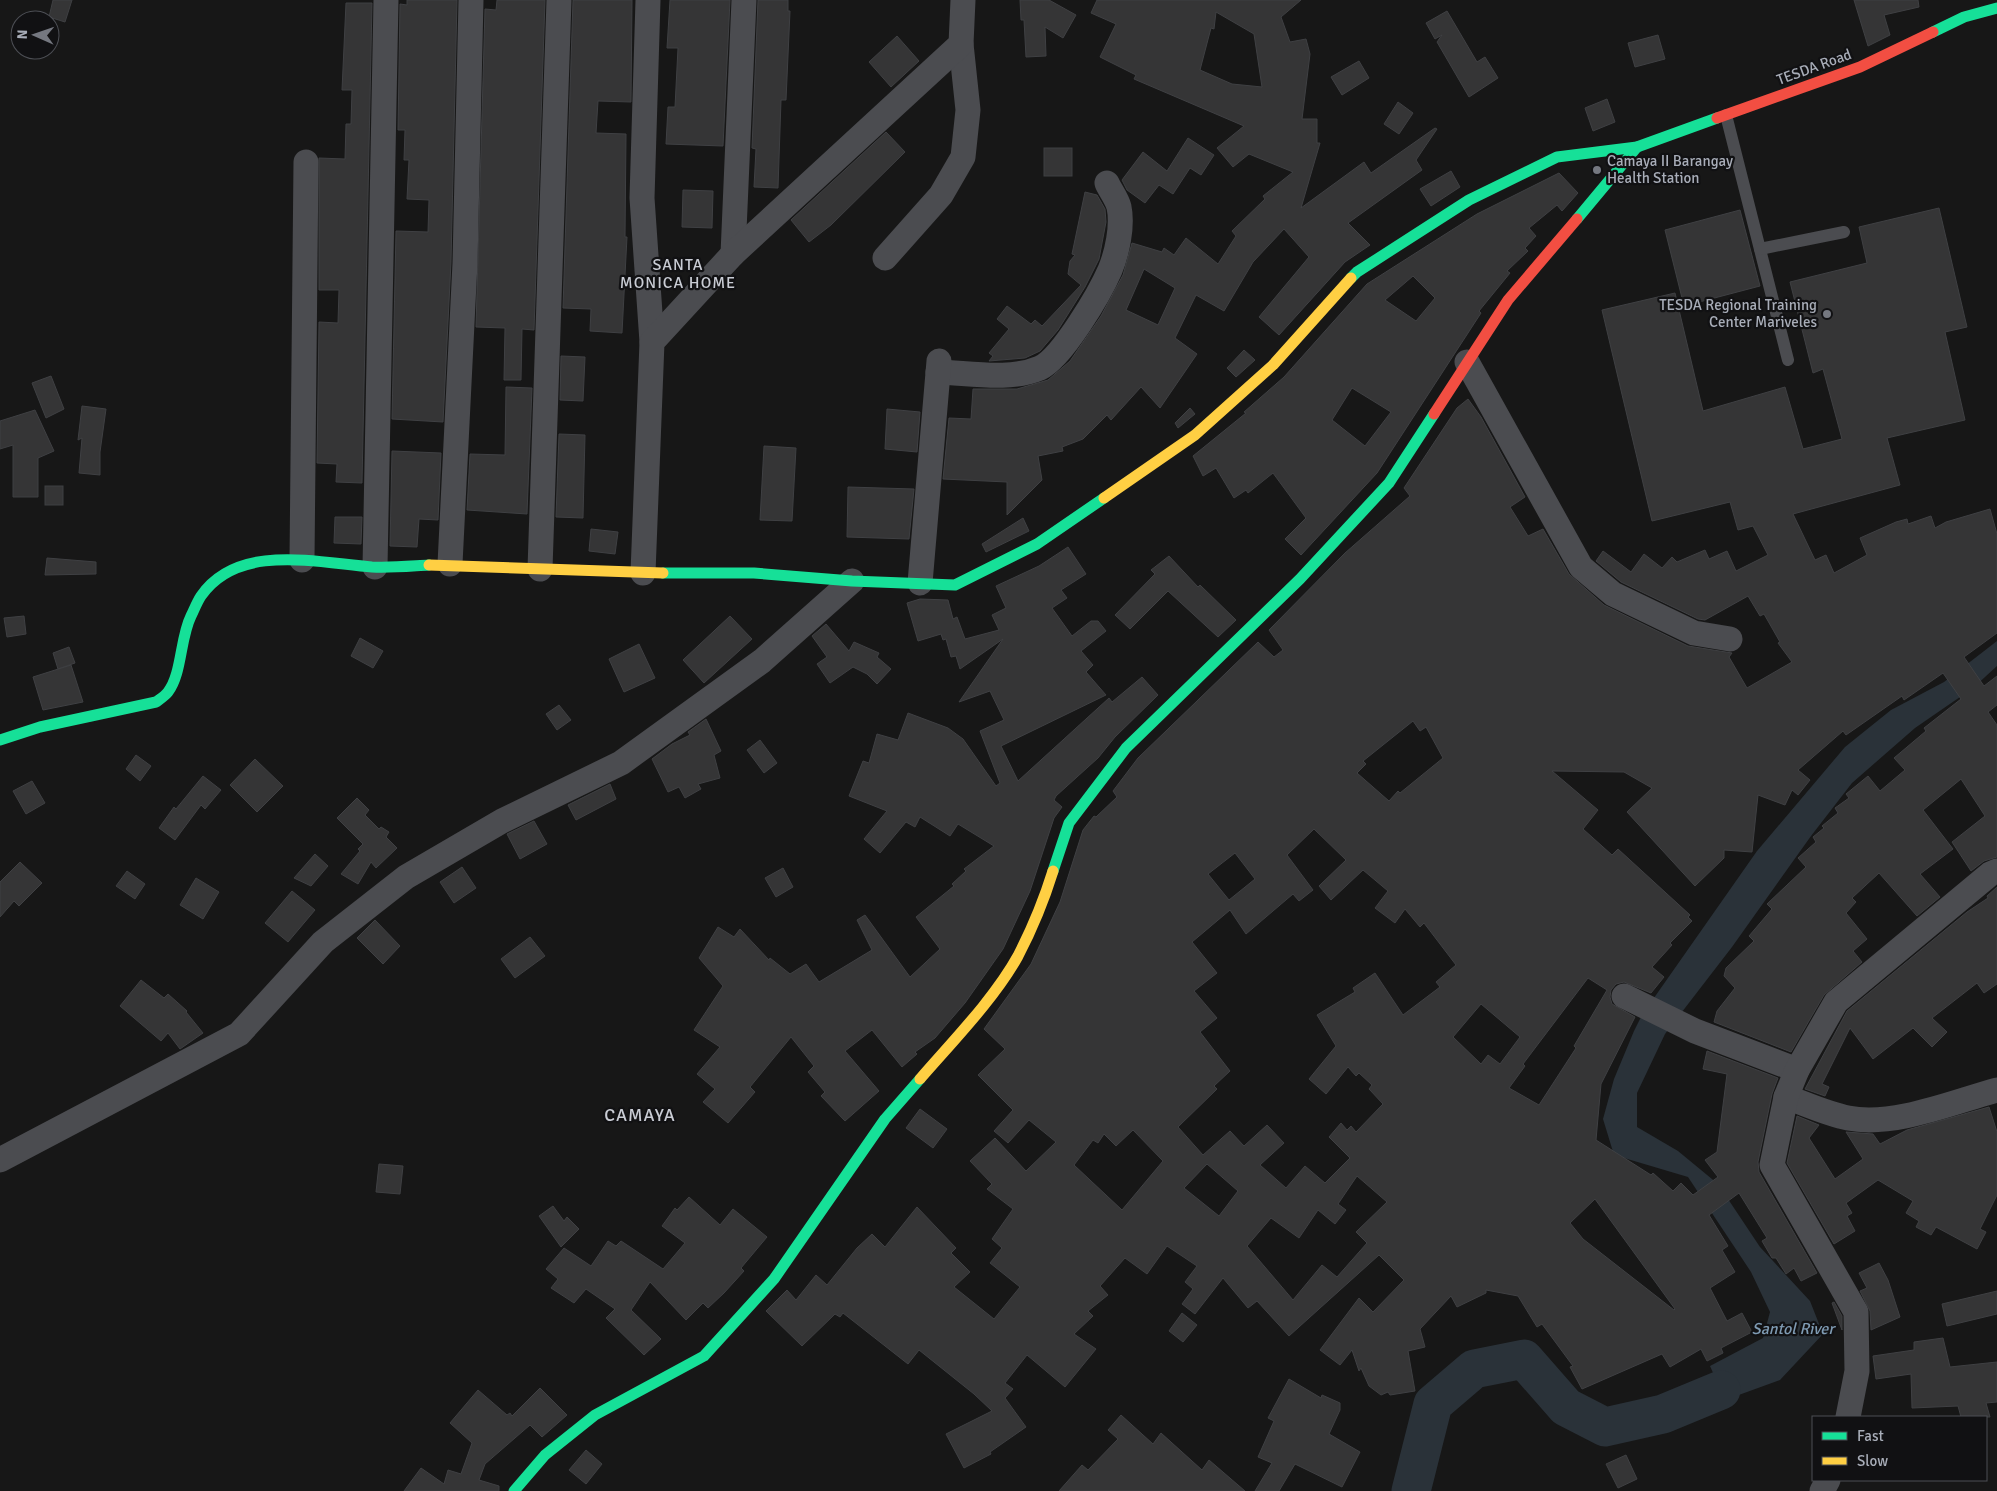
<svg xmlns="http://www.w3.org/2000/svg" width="1997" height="1491" font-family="Signika,sans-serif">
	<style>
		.water { fill: #2a3239 }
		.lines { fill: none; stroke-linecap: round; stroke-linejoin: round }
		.river { stroke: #2a3239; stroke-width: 39 }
		.building { fill: #353536; stroke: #3f4043; fill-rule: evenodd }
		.lane { stroke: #4b4c50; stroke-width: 12 }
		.street { stroke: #4b4c50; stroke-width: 25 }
		.fast { stroke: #16e098; stroke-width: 11 }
		.slow { stroke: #ffcf43; stroke-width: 11 }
		.jam { stroke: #f24e42; stroke-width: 11 }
		.poi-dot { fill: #757880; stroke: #111113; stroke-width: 2 }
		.labels { text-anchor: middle; stroke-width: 4.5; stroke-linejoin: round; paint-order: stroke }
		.street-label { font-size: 15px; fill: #a8adb8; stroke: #111113 }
		.poi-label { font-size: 15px; fill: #a8adb8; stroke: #111113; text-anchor: start }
		.neighbourhood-label { font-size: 16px; letter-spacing: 1px; fill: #c9ccd4; stroke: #111113 }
		.water-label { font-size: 16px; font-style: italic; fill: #7f9bb3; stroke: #111113 }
		.quarter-label { font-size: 18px; letter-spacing: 1px; fill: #c9ccd4; stroke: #111113 }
	</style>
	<rect width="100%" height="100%" fill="#171717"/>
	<!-- water -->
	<polygon class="water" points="1997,641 1997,666 1973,688 1915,728 1852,783 1811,836 1732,947 1665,1034 1637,1093 1637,1127 1678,1151 1718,1184 1760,1247 1810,1301 1823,1334 1780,1380 1725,1400 1710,1366 1763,1338 1770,1312 1751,1272 1688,1177 1614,1155 1603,1119 1614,1079 1634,1031 1642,1015 1757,851 1845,747 1891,710 1944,682"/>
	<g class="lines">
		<!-- river -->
		<polyline class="river" points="1411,1491 1433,1404 1474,1369 1524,1359 1566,1407 1605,1427 1663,1414 1721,1390"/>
	</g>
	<!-- building -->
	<g class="building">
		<polygon points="53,0 72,0 65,22 49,17"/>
		<polygon points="407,0 457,0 451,262 443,422 392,419 396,231 428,232 429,200 407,199 409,160 404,160 405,130 398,130 400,4 407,5"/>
		<polygon points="497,0 545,0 534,330 522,329 521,380 504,380 505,328 476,327 485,9 496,10"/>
		<polygon points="573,0 632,0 631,102 598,101 596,133 626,134 625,237 627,237 622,333 590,331 591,309 563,308"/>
		<polygon points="670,0 730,0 723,146 666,144 668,107 675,107 678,48 667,48"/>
		<polygon points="758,0 788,0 788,11 790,11 786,100 781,100 778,188 754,187 756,149 752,148"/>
		<polygon points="1020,0 1049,0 1076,15 1063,38 1045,27 1046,56 1026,57 1024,20 1021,20"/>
		<path d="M1097,0H1301L1281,17L1290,42L1306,39L1310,54L1302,119H1317V143H1320L1301,208L1364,162L1371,173L1435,128L1437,129L1416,160L1422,170L1348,223L1370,245L1345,262L1279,335L1259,317L1309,257L1284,229L1253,262L1224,311L1196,295L1175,338L1197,354L1160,408L1141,387L1111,420L1107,415L1083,439L1062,447L1063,451L1038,456L1042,480L1007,515V482L943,479L949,418L971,419L973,389H1017L1048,380L1070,361L1101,316L1123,275L1132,243L1162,252L1164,248L1174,255L1186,238L1218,264L1236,236L1232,231L1265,199L1263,196L1293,172L1249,154L1233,167L1217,148L1244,126L1134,79L1136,75L1100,57L1116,24L1091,13ZM1216,12L1254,34L1262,87L1232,84L1200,70L1211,28L1214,29ZM1144,269L1175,288L1158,325L1126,310Z"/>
		<polygon points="1854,0 1918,0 1919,7 1884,15 1890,35 1868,46"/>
		<polygon points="346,3 372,3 362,483 336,482 337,464 317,463 319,322 338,323 339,290 319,290 319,158 345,159 346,124 351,124 352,90 342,90"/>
		<polygon points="1447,11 1477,62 1485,57 1498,78 1469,97 1437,42 1442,35 1435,39 1426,23"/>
		<polygon points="1658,35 1665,59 1635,67 1628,43"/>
		<polygon points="897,36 919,61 891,87 869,62"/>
		<polygon points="1359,61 1369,78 1342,95 1331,77"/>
		<polygon points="1607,99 1615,122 1593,131 1585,108"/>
		<polygon points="1398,102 1413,113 1399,134 1384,124"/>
		<polygon points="886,132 905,152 831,225 809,242 791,220"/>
		<polygon points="1188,138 1214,155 1201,175 1190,168 1173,194 1159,185 1145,203 1127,190 1122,180 1143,152 1167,171"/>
		<rect x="1044" y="148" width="28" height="28"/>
		<polygon points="1451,171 1460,187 1431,206 1420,189"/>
		<path d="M1559,173L1578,193L1562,211L1557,205L1529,228L1536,236L1525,248L1528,251L1507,271L1510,273L1479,311L1481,313L1377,473L1301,555L1285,539L1306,518L1273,473L1248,493L1246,490L1234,498L1216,468L1203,476L1193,456L1246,413L1244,412L1284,377L1367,284L1477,214ZM1413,276L1435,298L1416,321L1385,300ZM1352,388L1391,412L1365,446L1332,420Z"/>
		<polygon points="683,190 713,191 712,228 682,227"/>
		<polygon points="1085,192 1097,195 1105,209 1106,222 1099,259 1085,287 1058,330 1040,351 1025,358 989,361 993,356 989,353 1009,329 997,319 1007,306 1031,324 1035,320 1042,326 1081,285 1068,274 1070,261 1075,255 1072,254"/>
		<path d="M1939,208L1967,327L1945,332L1965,420L1887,438L1900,485L1793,514L1815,560L1826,555L1834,573L1867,555L1860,538L1896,522L1907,519L1908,524L1931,516L1935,528L1946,522L1990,509L1997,534V633L1964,657L1984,686L1997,676V705L1988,712L1997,725V857L1984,861L1971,871L1952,842L1985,816L1961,779L1923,810L1953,849L1920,874L1940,897L1917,916L1879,873L1852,898L1856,902L1846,913L1867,939L1853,951L1862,962L1824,995L1791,1052L1714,1022L1717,1011L1735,988L1724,976L1726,968L1754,941L1749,936L1772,909L1767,904L1806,867L1798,858L1816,842L1813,837L1824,828L1822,826L1838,813L1835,808L1849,798L1846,794L1868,776L1880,791L1905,770L1894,758L1926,731L1924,728L1961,699L1943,673L1904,700L1902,696L1846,735L1843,731L1798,770L1810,780L1798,795L1792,790L1785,805L1758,795L1752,852L1724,850V858L1695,886L1627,812L1652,788L1624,772L1552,771L1598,810L1583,829L1612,855L1618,849L1690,915L1688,917L1692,921L1670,943L1672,945L1652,967L1664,977L1651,993L1624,982L1616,984L1611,990L1610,997L1612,1004L1635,1017L1601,1084L1596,1140L1651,1175L1653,1173L1673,1191L1681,1183L1693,1195L1718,1177L1705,1160L1717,1152L1727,1074L1703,1069L1707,1051L1778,1078L1772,1094L1758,1162L1759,1172L1817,1273L1801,1281L1794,1268L1786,1274L1776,1258H1772L1762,1241L1767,1238L1739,1193L1709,1215L1728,1246L1722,1250L1735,1272L1710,1288L1727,1321L1742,1313L1752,1332L1721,1348L1723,1353L1707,1361L1701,1349L1670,1367L1662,1354L1582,1389L1570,1367L1573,1366L1542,1324L1537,1327L1518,1296L1486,1290V1293L1457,1307L1451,1296L1420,1329L1425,1347L1408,1351L1415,1391L1390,1395L1388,1392L1381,1395L1369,1386L1361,1368L1359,1371L1352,1350L1340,1365L1320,1350L1359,1298L1373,1312L1404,1280L1379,1255L1289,1336L1257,1301L1248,1308L1223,1278L1195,1314L1182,1304L1193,1289L1185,1282L1197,1266L1167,1246L1147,1274L1125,1258L1100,1286L1108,1295L1088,1311L1093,1316L1074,1334L1096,1349L1065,1387L1027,1355L1005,1383L1013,1389L1005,1398L1026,1427L990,1452L991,1454L964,1468L946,1434L992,1411L974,1394L919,1350L908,1364L843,1313L840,1317L835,1314L802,1346L766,1311L787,1290L796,1300L816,1275L827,1285L857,1248L872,1234L885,1247L917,1207L956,1248L951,1253L970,1272L954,1287L994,1319L1020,1287L990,1263L1002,1248L992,1239L1013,1209L987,1189L992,1184L970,1161L995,1138L1026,1171L1056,1142L1029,1120L1008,1143L994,1131L1013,1110L978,1075L1005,1049L984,1029L1031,964L1060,902L1083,830L1094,816L1096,817L1117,797L1113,791L1138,758L1258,642L1274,657L1283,650L1269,630L1345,553L1410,496L1404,488L1457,408L1468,399L1481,417L1525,497L1510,507L1528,536L1543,529L1569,574L1604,605L1688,646L1732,653L1729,657L1747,688L1792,662L1778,643L1780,642L1764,614L1760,616L1748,596L1705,620L1698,619L1621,582L1596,561L1603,551L1631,572L1644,554L1662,568L1672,557L1677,562L1705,550L1709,559L1727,551L1736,571L1768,555L1753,526L1738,530L1730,502L1652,521L1602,310L1675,293L1703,411L1785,387L1803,449L1842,439L1823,369L1813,373L1790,282L1867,263L1859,227ZM1413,721L1420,731L1426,727L1443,758L1400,793L1398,791L1389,801L1357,773L1366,764L1363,761ZM1314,829L1346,860L1319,886L1331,900L1363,870L1388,891L1375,908L1395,923L1405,909L1420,927L1424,923L1456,965L1436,982L1440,987L1403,1015L1375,973L1353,988L1355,992L1317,1015L1336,1046L1309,1079L1326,1094L1348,1067L1356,1076L1359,1073L1372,1085L1369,1089L1383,1104L1356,1132L1351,1126L1347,1130L1341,1123L1329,1137L1350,1158L1325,1183L1305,1166L1286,1188L1260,1165L1284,1143L1267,1125L1244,1146L1230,1131L1203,1155L1178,1127L1217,1089L1214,1086L1230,1071L1200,1032L1217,1018L1194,991L1217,973L1192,942L1230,910L1246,934L1293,894L1299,901L1313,890L1287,855ZM1235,853L1255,879L1229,900L1208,874ZM1588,978L1607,990L1574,1046L1576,1048L1539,1105L1509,1088L1525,1066L1523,1064ZM1481,1004L1520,1037L1500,1064L1488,1055L1481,1064L1453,1037ZM1133,1130L1163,1161L1122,1210L1074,1165L1093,1140L1098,1143L1104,1134L1116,1146ZM1207,1164L1238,1191L1219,1216L1184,1188ZM1357,1176L1387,1202L1356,1232L1367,1243L1337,1277L1322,1265L1293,1300L1247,1246L1271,1218L1299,1238L1318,1210L1335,1224L1346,1210L1338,1204ZM1595,1199L1675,1309L1674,1310L1583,1239L1570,1223Z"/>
		<polygon points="1740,210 1760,286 1684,306 1665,230"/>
		<polygon points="1244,350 1255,360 1236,377 1227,368"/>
		<polygon points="561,356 585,357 583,401 560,400"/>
		<polygon points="51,376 64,409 46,418 32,383"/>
		<polygon points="506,387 532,388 527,514 467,510 470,454 505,455"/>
		<polygon points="82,406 106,409 100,452 100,475 79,473 82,438 78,440"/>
		<polygon points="1190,408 1195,414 1178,428 1175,423"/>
		<polygon points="887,409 920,412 917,452 885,449"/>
		<polygon points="35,410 54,451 38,458 38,497 13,497 13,445 0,449 0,421"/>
		<polygon points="559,434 585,435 583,518 556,517"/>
		<polygon points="764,446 796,448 792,521 760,520"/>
		<polygon points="392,451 441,453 438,520 419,519 417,547 390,546"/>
		<rect x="45" y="486" width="18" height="19"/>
		<polygon points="848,487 914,489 909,539 847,537"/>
		<polygon points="335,517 362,517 361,544 334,543"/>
		<polygon points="1023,518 1029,531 986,552 982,544"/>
		<polygon points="591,529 618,532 615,554 589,551"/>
		<polygon points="1068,547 1086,574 1061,590 1067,598 1052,608 1072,636 1091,621 1098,621 1106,631 1081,651 1093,665 1086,672 1106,695 1001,746 1018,781 1109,698 1112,702 1142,677 1158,695 1115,737 1098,758 1056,796 1054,800 1062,807 1054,818 1030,891 1003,949 965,1003 935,1038 915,1052 917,1054 902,1067 872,1030 845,1051 879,1091 845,1121 821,1096 825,1092 808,1072 814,1066 791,1037 750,1087 755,1092 728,1123 703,1102 715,1089 697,1074 720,1047 694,1030 723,986 699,958 718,927 734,937 740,929 769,960 770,958 790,974 806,964 819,982 872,950 857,920 865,915 910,977 940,949 916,917 954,886 952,884 966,871 964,869 994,846 958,824 950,836 920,817 915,827 906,822 880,853 864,839 887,811 849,796 863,761 869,763 877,734 898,740 908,713 948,728 963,739 996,786 1000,783 980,731 1004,720 990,691 959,702 1003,639 960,669 956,656 951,657 946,639 943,640 941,634 918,641 907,603 920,599 948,600 953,619 957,617 965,639 999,630 992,615 1006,608 996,586 1039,566"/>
		<polygon points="1169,556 1198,587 1200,585 1236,620 1218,637 1168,591 1130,629 1115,615 1155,574 1151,570"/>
		<polygon points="47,558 96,562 96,574 45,575"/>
		<polygon points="24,616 26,634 7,637 4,618"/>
		<polygon points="730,616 752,639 704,683 683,660"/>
		<polygon points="826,624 849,651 854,642 879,653 877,657 891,669 877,684 867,674 853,667 830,683 817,664 827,657 812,636"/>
		<polygon points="360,638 383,651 373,668 351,656"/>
		<polygon points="639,644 655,678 624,692 609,659"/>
		<polygon points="69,647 75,663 58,669 53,653"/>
		<polygon points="71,665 83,702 43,710 33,677"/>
		<polygon points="559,705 571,720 557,730 546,714"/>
		<polygon points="706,719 721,751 714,755 720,778 698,784 701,789 685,798 679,787 668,792 652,759 672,744 690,735 688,732"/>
		<polygon points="760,740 777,763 764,773 747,750"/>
		<polygon points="136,755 151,766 140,781 126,769"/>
		<polygon points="255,759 283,786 257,812 230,785"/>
		<polygon points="203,776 221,790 205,809 201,805 175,840 159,828 174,807 176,809"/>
		<polygon points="32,781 45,803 26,814 13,791"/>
		<polygon points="610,784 616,799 576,820 568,805"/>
		<polygon points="357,798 369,810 365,815 379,829 381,827 389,832 386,837 397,848 376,868 371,862 358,884 341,874 360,851 358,849 363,844 337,818"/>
		<polygon points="534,821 547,844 520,859 507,834"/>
		<polygon points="315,854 328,866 311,886 294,878"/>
		<polygon points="20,862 42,883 19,906 14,901 0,917 0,882"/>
		<polygon points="462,867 476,888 454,903 440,882"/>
		<polygon points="783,868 793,887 776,897 765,878"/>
		<polygon points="127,871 145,884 135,899 116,886"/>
		<polygon points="196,878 219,892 203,919 180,905"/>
		<polygon points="1997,887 1997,984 1984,993 1977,983 1932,1018 1947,1032 1932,1047 1913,1028 1873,1059 1850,1028 1822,1084 1829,1087 1825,1096 1805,1089 1847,1011 1967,912 1988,898 1987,896"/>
		<polygon points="292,891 315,910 288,942 265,923"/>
		<polygon points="375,920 400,946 383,964 357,938"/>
		<polygon points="530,937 545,956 515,978 501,959"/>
		<polygon points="141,980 164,998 168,994 187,1011 186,1012 203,1033 180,1049 168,1033 161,1041 120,1006"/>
		<polygon points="1989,1107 1997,1132 1997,1195 1980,1229 1986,1232 1977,1249 1936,1227 1931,1235 1916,1227 1919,1221 1906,1213 1913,1201 1878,1180 1846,1203 1852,1213 1847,1216 1855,1231 1834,1244 1787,1163 1797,1116 1819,1125 1809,1138 1835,1179 1863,1159 1846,1132 1873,1134 1880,1144 1907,1130"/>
		<polygon points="920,1109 947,1129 933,1148 906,1128"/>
		<polygon points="379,1164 403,1166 400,1194 376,1192"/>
		<polygon points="689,1197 720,1225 733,1209 767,1237 741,1268 744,1271 724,1293 708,1308 703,1303 686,1320 650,1282 631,1310 661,1339 644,1355 606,1318 615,1309 586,1289 574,1303 551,1288 558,1279 546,1269 564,1248 591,1266 608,1241 616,1246 621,1241 663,1269 685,1243 662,1226 675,1208 677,1210"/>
		<polygon points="553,1206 564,1221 567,1217 579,1229 561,1247 539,1216"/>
		<polygon points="1879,1263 1888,1280 1900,1317 1871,1330 1870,1311 1860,1291 1867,1288 1859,1273"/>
		<polygon points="1997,1291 1997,1314 1947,1326 1942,1304"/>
		<polygon points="1834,1302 1842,1316 1842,1330 1832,1303"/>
		<polygon points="1182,1313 1197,1325 1183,1342 1169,1331"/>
		<polygon points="1943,1338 1950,1367 1997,1362 1997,1402 1986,1403 1990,1417 1961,1417 1958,1406 1912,1408 1911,1374 1876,1379 1873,1356 1914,1350 1914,1342"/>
		<polygon points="1289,1379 1321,1398 1322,1395 1340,1403 1340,1410 1329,1434 1360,1452 1342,1487 1295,1464 1279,1491 1255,1491 1272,1463 1258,1457 1274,1421 1268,1418"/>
		<polygon points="540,1388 567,1415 542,1437 530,1425 485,1464 479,1480 499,1486 499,1491 404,1491 421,1468 444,1484 448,1470 461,1474 472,1443 450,1423 478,1390 507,1415 510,1413 512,1416"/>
		<polygon points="1121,1415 1153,1444 1161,1433 1202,1470 1209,1460 1245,1491 1059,1491 1082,1465 1088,1470 1118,1439 1108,1430"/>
		<polygon points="586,1450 602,1464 586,1484 569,1470"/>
		<polygon points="1626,1455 1637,1479 1618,1488 1606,1464"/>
	</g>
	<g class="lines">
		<!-- lane -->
		<g class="lane">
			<polyline points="1726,115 1788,360"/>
			<polyline points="1760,249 1844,232"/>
		</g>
		<!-- street -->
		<g class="street">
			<polyline points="648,0 642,198 652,342"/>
			<polyline points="733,254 744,0"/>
			<polyline points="885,258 941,195 963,157 968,110 961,44"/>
			<polyline points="1467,362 1581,567 1613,594 1694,633 1730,639"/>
			<path d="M938,372C970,373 1010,381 1040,368C1062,358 1100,293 1110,270C1117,253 1123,226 1119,207C1117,199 1110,190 1107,183"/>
			<polyline points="302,560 306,162"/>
			<polyline points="450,564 465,263 471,0"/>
			<polyline points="375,567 386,0"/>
			<polyline points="540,569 559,0"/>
			<polyline points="643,573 652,342 733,254 961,44 963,0"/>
			<polyline points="920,583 939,361"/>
			<polyline points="1624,996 1695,1031 1797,1070"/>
			<path d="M1786,1097C1806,1104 1827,1114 1848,1118C1894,1127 1953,1102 1997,1090"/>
			<polyline points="0,1160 239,1034 323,942 406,877 502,821 621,763 762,661 852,581"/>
			<polyline points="1848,1417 1857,1371 1856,1312 1772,1165 1786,1097 1797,1070 1836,1002 1990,874 1997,871"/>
			<polyline points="1822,1491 1828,1480"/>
		</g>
		<!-- fast -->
		<g class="fast">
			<polyline points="1933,32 1964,17 1997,8"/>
			<polyline points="1577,219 1637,147"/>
			<polyline points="1351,278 1357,272 1469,200 1557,157 1637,147 1717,118"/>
			<polyline points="663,573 754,573 852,581 955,585 1037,544 1104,498"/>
			<path d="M0,740L40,727L156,702C160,699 165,696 168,692C182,674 180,638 191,616C194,610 197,602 201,596C238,542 319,563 372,567C391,568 411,566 429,565"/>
			<polyline points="1053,871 1069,823 1126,748 1300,579 1389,483 1434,414"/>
			<polyline points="514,1491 545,1455 595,1415 704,1356 774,1279 885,1119 920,1079"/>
		</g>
		<!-- slow -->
		<g class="slow">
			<polyline points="1104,498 1195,435 1273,365 1351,278"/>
			<polyline points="429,565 663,573"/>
			<path d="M920,1079C952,1042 995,998 1018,956C1032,929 1044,900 1053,871"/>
		</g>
		<!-- jam -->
		<g class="jam">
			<polyline points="1717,118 1860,67 1933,32"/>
			<polyline points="1434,414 1508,300 1577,219"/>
		</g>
	</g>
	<!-- markers -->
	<g class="poi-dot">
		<circle cx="1597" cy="170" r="5"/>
		<circle cx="1827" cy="314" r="5"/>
	</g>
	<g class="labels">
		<!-- street labels -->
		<g class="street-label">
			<text transform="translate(1814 67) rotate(-20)" y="5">TESDA Road</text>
		</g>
		<!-- poi labels -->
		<g class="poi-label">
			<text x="1607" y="166">Camaya II Barangay<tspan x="1607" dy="17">Health Station</tspan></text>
			<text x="1817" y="310" text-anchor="end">TESDA Regional Training<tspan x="1817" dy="17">Center Mariveles</tspan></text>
		</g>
		<!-- neighbourhood labels -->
		<g class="neighbourhood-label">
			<text x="678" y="270">SANTA<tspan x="678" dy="18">MONICA HOME</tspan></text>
		</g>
		<!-- water labels -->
		<g class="water-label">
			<text x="1793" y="1334">Santol River</text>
		</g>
		<!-- quarter labels -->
		<g class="quarter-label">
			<text x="640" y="1121">CAMAYA</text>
		</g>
	</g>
	<!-- legend -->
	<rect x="1812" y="1416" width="175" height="65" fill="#111113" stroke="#4d4f55"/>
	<rect x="1822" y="1432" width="25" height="8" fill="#16e098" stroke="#4d4f55"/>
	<text x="1857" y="1441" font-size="15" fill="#a8adb8">Fast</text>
	<rect x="1822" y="1457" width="25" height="8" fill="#ffcf43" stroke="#4d4f55"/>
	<text x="1857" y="1466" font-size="15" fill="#a8adb8">Slow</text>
	<!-- north arrow -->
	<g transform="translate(35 35) rotate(272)"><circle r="24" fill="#111113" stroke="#4d4f55"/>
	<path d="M0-4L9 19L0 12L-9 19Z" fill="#757880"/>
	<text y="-8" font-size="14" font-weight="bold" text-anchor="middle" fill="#a8adb8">N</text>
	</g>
</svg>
